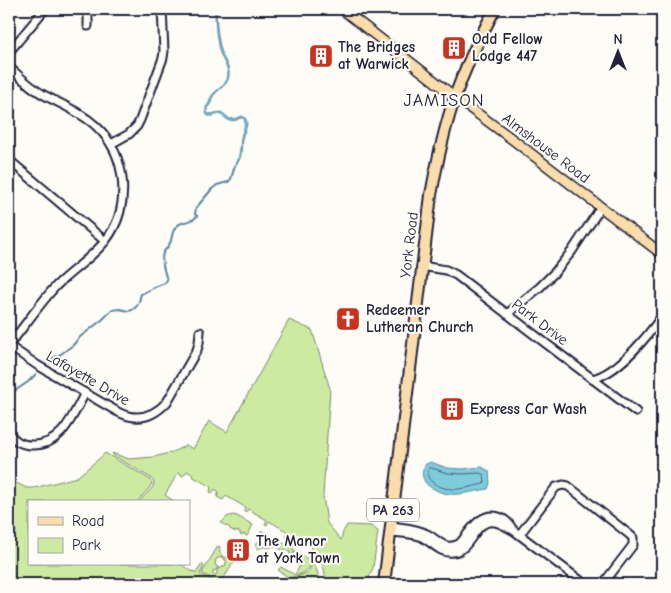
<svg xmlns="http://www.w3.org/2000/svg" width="671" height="593" font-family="'Comic Neue',sans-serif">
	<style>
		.green { fill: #cdeaa1; stroke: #78866e }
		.water { fill: #7ecbdc; stroke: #59879c }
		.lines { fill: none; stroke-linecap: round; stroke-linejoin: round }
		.shore { stroke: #47667b; stroke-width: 1 }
		.stream { stroke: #59879c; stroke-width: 2 }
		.minor-casing { stroke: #22223b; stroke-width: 11 }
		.major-casing { stroke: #22223b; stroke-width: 12 }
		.highway-casing { stroke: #22223b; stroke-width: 14 }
		.minor { stroke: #fdfcf7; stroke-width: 7 }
		.major { stroke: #fbddab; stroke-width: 9 }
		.highway { stroke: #fbddab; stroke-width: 10 }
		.labels { text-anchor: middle; stroke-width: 4.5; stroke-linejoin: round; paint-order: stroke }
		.shield { fill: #fdfcf7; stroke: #646373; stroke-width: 1 }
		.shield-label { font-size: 14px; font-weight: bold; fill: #22223b }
		.poi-label { font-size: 15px; font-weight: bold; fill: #22223b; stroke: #fdfcf7; text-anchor: start }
		.street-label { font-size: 15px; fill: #22223b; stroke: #fdfcf7 }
		.quarter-label { font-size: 18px; letter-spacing: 1px; fill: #22223b; stroke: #fdfcf7 }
	</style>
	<rect width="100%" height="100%" fill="#fdfcf7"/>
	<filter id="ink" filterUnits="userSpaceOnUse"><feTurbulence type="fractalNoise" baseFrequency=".02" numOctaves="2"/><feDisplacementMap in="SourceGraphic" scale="10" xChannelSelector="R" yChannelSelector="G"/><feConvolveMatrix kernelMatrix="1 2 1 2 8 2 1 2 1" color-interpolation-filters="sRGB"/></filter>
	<g filter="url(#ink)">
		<!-- green -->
		<g class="green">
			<path d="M289,320L312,330L330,389L323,496L327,523L341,540L343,532L347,525L371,526L378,531L373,568L369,577L370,578V584H325C327,570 321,558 310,550L311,546L291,534L288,538L286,537L288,532L269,521L267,525L265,524L267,520L248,509L246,512H244L245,507L226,496L223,500L217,497L219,492L215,489L212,493L210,492L211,487L192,476L193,475L187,471L183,476L178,473L165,495L175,502H168L163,499L161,502H139L153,487L154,482L151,478L114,456L112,453L129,459L154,457L173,452L186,445L193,449L209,421L227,432Z"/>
			<polygon points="105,453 149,479 152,483 150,487 137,502 29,502 29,564 180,564 193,572 194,571 196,573 202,564 204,566 200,574 217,584 9,584 9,484 12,481 27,488 34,488 77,477 101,457"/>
			<polygon points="233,515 237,516 253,525 247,536 243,534 242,536 240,535 241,533 237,531 235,532 230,529 230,528 221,523 227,517"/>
			<polygon points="262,531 295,550 292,555 289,553 290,552 285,549 284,551 275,546 267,548 266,546 257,549 256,544 261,538 258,536"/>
			<path d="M218,546L220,547C219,551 220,554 223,556L222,558L220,557L219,558L216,559L215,565L218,567L216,570L213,571V575L217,574V570L219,567L221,569L223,566H225L226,563V560L224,559L225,557C229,559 232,558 234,555L237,557L220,584L202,573Z"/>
			<path d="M296,551L309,560L310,566C306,573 297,576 289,578L278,570L281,567L295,575L302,561L293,556Z"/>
			<path d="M310,560C317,567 319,574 318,584H293L290,580L308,572L312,565Z"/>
		</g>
		<!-- water -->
		<g class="water">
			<path d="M215,9H216C216,20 218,42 222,53C224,61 230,66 229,75C228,89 211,90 211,104L207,108V112L209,114L221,112L224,114L230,119C236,119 238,117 243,116C245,118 247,119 247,123C247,129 243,133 242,139C241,147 243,157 237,163C240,154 240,147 241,138C242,130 246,127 244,118H240L237,120L229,121L220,114L213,116H208L206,113V107L209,103C210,90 227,88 228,75C228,66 222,60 220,53C216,41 215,21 215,9Z"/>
			<path d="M431,462L447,468L462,469L482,467L489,471L490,483L488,489C469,492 451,499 434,489C430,487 428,486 425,482C421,475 422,470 426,464Z"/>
		</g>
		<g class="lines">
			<!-- shore -->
			<path class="shore" d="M429,468H432L447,473L462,474L480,473L484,475L485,482L483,484C466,488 448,494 432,482C427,478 427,474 429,468Z"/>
			<!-- stream -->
			<g class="stream">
				<path d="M47,361L61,354L73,345L80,337L102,320L112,310L120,309L128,311L132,310L136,307L139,302L141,294C149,290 156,286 165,283L167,280C165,273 160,260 163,253C165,250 168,247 170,243C173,237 171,231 177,226C183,220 193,223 197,216L195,214L196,208L212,189L217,185L228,182L231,179L235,165L238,161"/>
				<polyline points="9,388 14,391 16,390 28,382 36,374"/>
			</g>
			<defs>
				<g id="minor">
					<polyline points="86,9 88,16 88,26"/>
					<polyline points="9,52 45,9"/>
					<path d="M9,67C20,77 31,88 44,95C62,105 81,112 96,126C127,154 132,207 106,240C92,258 72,270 56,286C40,303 24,327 9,345"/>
					<polyline points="111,144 129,134 137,126 140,120 163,58 164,51 162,9"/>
					<polyline points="9,160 105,241"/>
					<polyline points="421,266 446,270 456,275 636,412"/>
					<polyline points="507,314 540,287 555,272 572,251 601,207"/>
					<path d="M9,346L37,365L118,412C137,422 153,417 167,402L197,350L199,343L200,332"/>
					<path d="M592,379C618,373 647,337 662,316"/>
					<path d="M9,433C15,441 21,445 32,445C62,446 73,415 85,393"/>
					<path d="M391,526C403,528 416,528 427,534C434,537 440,545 447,546C452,547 455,546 459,544C470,533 479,511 499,517C505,519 510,524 513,530"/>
					<path d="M390,532C400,533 412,533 422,537C432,542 440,554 453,552C472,551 474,518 495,522C502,523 507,528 513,530L585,584"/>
					<polyline points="520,534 556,487 563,485 568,486 630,535 633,538 633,545 603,584"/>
				</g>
				<polyline id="major" points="342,9 455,97 512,139 662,254"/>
				<path id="highway" d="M384,584L431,195C437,162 444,129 455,97C465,66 480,37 495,9"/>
			</defs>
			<!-- minor casing -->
			<use href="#minor" class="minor-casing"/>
			<!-- major casing -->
			<use href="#major" class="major-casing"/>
			<!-- highway casing -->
			<use href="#highway" class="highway-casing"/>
			<!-- minor -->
			<use href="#minor" class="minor"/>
			<!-- major -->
			<use href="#major" class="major"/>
			<!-- highway -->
			<use href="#highway" class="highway"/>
		</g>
	</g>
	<!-- icons -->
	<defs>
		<symbol id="building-square" viewBox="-11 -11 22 22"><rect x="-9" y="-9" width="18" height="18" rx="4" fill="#c8321e" stroke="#fdfcf7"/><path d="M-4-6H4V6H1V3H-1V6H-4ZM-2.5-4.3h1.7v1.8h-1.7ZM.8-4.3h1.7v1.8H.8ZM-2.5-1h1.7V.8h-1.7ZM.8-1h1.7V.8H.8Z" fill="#fff"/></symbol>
		<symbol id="church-square" viewBox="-11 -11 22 22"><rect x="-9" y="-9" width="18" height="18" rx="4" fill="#c8321e" stroke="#fdfcf7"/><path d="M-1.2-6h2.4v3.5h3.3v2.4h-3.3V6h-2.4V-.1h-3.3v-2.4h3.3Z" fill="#fff"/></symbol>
	</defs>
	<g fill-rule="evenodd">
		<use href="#building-square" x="440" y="34" width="28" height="28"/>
		<use href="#building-square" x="307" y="42" width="28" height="28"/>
		<use href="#church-square" x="334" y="305" width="28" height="28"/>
		<use href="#building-square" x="438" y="395" width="28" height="28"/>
		<use href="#building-square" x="224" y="536" width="28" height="28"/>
	</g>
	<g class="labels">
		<!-- shield labels -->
		<rect class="shield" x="367" y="498.5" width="52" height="23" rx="4"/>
		<g class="shield-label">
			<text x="393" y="515">PA 263</text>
		</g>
		<!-- poi labels -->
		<g class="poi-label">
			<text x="472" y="44">Odd Fellow<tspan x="472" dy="17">Lodge 447</tspan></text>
			<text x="338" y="52">The Bridges<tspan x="338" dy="17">at Warwick</tspan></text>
			<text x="366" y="315">Redeemer<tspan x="366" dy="17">Lutheran Church</tspan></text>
			<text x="470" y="414">Express Car Wash</text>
			<text x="256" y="546">The Manor<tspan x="256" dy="17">at York Town</tspan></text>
		</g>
		<!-- street labels -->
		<g class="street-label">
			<text transform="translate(546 148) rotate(37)" y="5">Almshouse Road</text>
			<text transform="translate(409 245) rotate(-83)" y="5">York Road</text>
			<text transform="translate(540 322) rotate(37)" y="5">Park Drive</text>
			<text transform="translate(88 378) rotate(30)" y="5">Lafayette Drive</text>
		</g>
		<!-- quarter labels -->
		<g class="quarter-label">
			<text x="444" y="106">JAMISON</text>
		</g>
	</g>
	<!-- margin -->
	<rect width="671" height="593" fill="none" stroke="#fdfcf7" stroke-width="30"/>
	<rect x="15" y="15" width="641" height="563" fill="none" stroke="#22223b" stroke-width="2" filter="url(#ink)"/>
	<!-- legend -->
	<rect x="28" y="500" width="162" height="65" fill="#fdfcf7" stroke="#a5a5ac"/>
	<rect x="38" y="517" width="25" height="8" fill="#fbddab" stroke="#a5a5ac"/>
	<text x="72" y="526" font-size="15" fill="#22223b">Road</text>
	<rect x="38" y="538" width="25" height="15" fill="#cdeaa1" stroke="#a5a5ac"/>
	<text x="72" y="550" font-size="15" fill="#22223b">Park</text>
	<!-- north arrow -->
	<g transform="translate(618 52)" stroke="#fdfcf7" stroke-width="4" paint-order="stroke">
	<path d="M0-4L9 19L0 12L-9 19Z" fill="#22223b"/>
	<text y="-8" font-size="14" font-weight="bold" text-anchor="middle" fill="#22223b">N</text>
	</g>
</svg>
